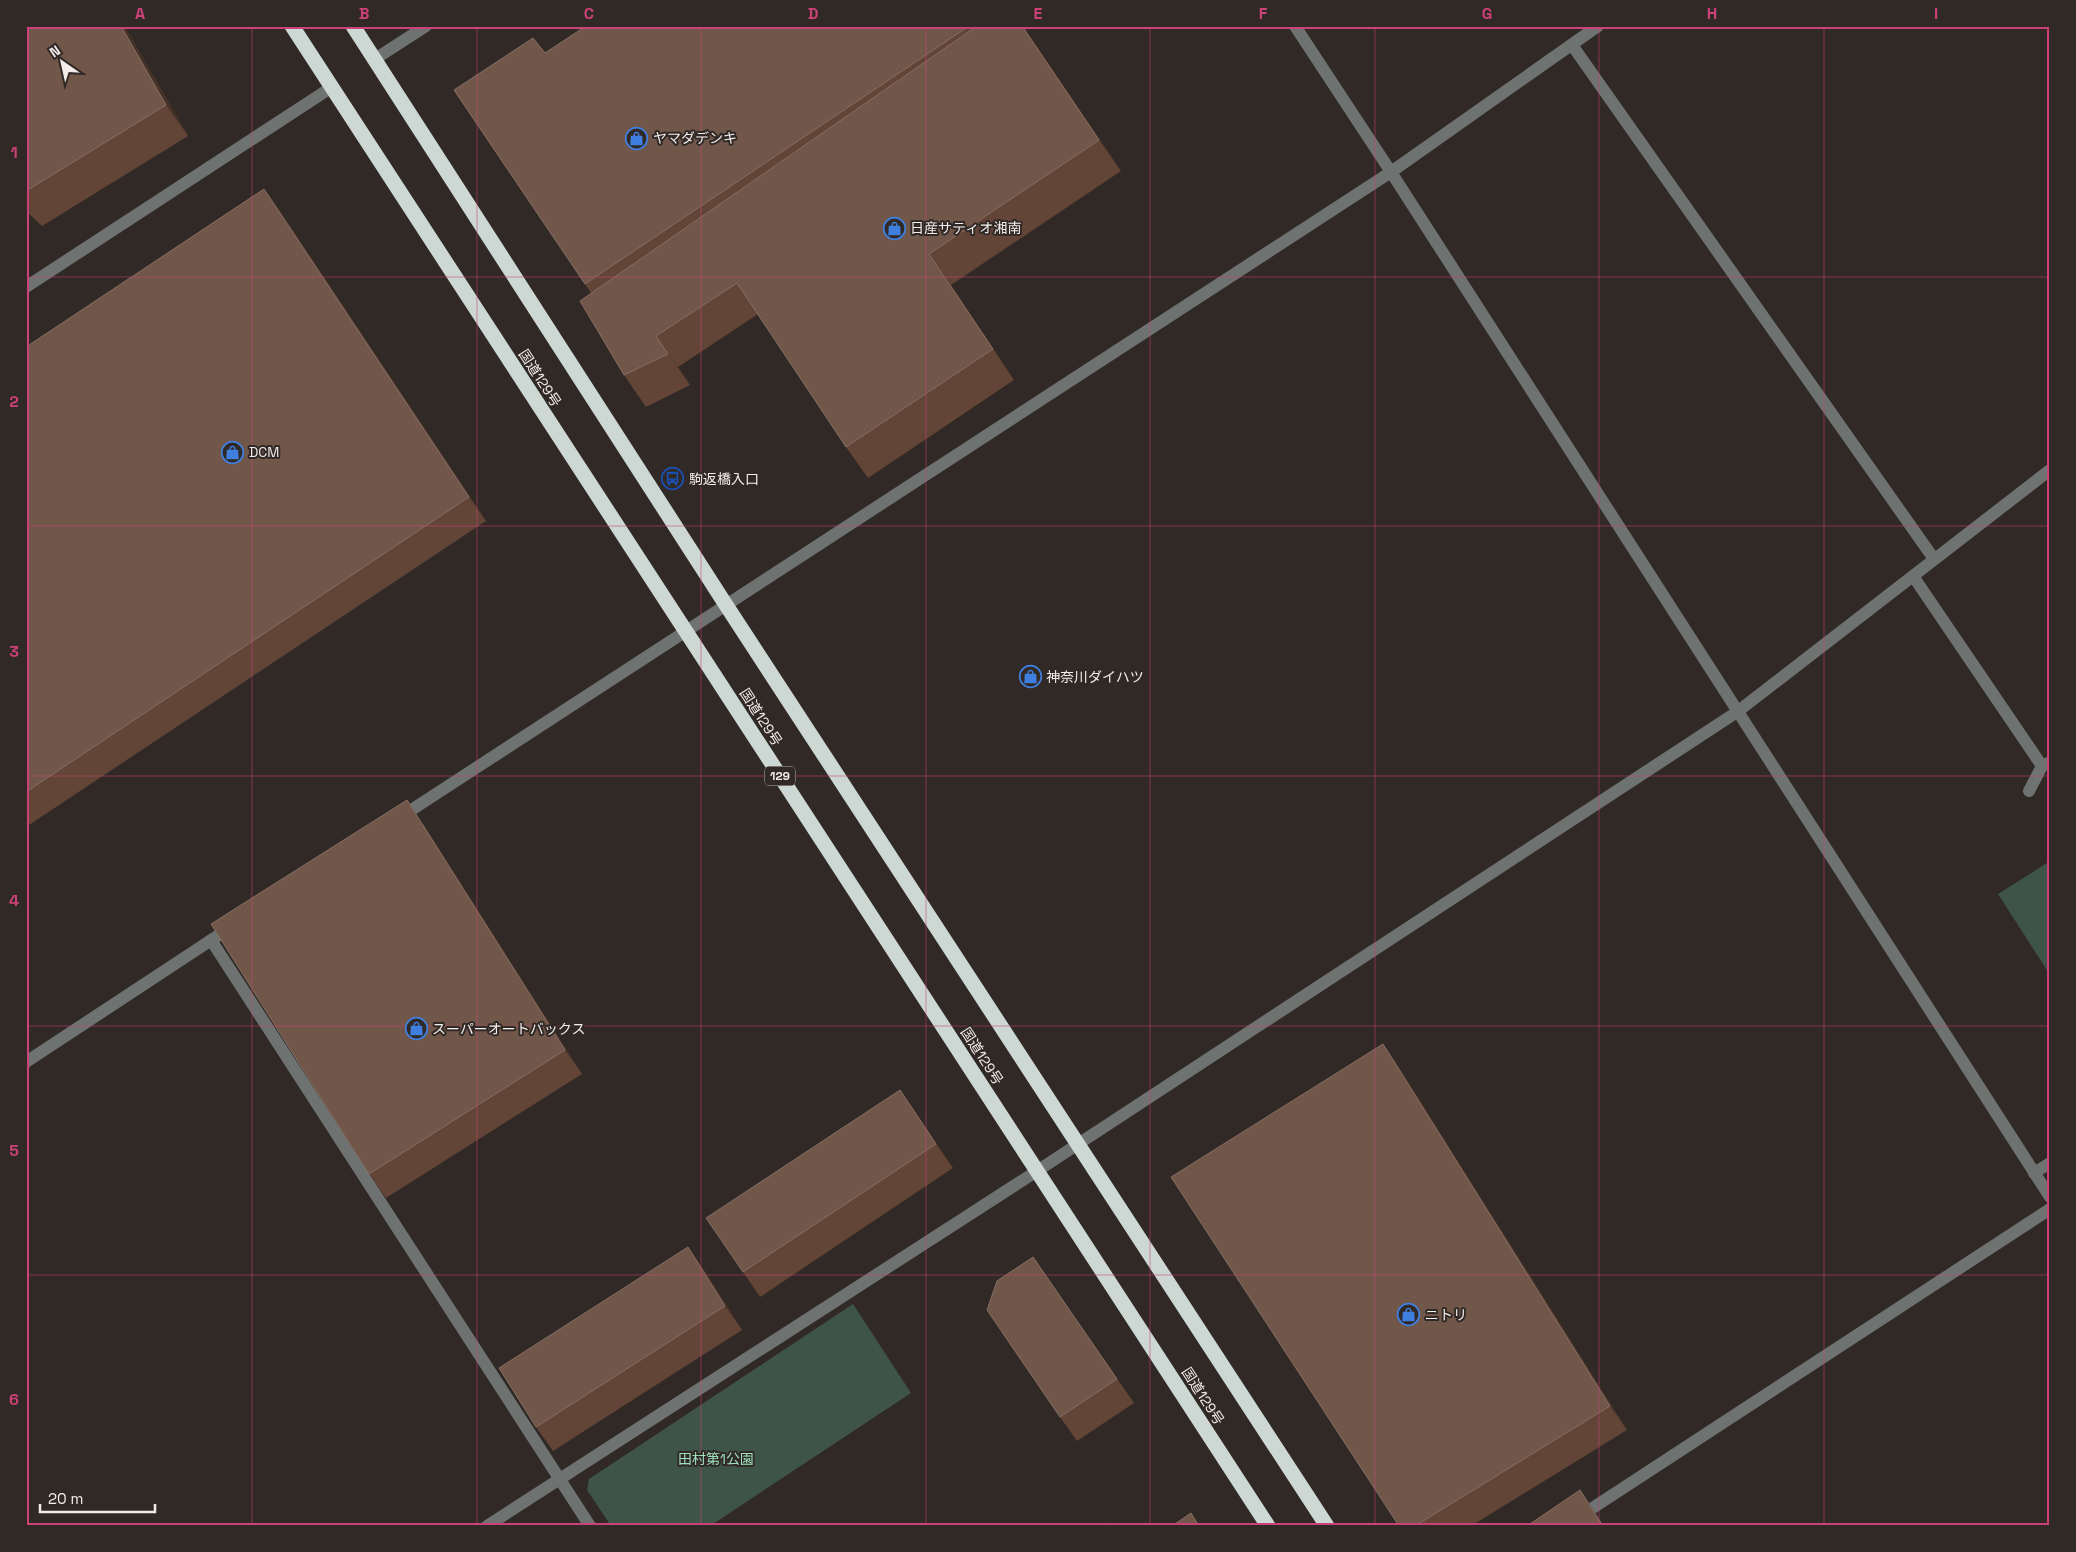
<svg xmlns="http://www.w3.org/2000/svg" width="2076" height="1552" font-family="'Space Grotesk','Noto Sans JP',sans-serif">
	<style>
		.green { fill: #3f5449 }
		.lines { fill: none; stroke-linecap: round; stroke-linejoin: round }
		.minor { stroke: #6e7371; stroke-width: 12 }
		.highway { stroke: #cdd8d4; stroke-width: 15 }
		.wall { fill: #624537 }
		.shaded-wall { fill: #473227 }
		.building { fill: #71574a; stroke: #866e63 }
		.grid { fill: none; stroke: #cc4278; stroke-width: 1; stroke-opacity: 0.55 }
		.labels { text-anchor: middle; stroke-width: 4; stroke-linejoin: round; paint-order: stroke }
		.shield { fill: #302925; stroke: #b8b2af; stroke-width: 1 }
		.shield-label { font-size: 12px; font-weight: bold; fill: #f2ecea }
		.poi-label { font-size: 14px; fill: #f2ecea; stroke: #302925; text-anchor: start }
		.street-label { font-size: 14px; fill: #f2ecea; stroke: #302925 }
		.park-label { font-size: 14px; fill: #9ee0be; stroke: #302925 }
		.neatline { fill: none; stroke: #cc4278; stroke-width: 2 }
		.grid-label { font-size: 16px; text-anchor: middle; font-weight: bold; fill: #cc4278 }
	</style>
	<rect width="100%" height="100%" fill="#302925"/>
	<!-- green -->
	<g class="green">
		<polygon points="2050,861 2050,975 1998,894"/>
		<polygon points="853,1304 911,1393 710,1526 611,1526 587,1490 589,1479"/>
	</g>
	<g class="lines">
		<!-- minor -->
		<g class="minor">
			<polyline points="1295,26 1391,172 2050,1197"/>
			<polyline points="1572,45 1934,559"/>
			<polyline points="375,59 426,26"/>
			<polyline points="26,287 332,87"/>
			<polyline points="1913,576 2042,766 2050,762"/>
			<polyline points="2029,791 2042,766"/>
			<polyline points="399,818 1391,172 1598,26"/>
			<polyline points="211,940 590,1526"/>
			<polyline points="26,1062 231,927"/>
			<polyline points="2034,1173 2050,1163"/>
			<polyline points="487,1526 1037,1171 1737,712 2050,470"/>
			<polyline points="1565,1526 2050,1209"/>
		</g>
		<!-- highway -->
		<g class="highway">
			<polyline points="292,26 1268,1526"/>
			<polyline points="353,26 726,605 1327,1526"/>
		</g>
	</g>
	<!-- wall -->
	<g class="wall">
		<polygon points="26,26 126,29 188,136 42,226 26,211"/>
		<polygon points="586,26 1023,26 1121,171 951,285 1014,380 868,478 846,447 758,314 678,367 690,385 646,407 624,375 591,293 454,90 545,53"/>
		<polygon points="264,189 281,213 486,521 26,827 26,347"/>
		<polygon points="423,824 582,1074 386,1198 369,1174"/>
		<polygon points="1383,1044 1400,1069 1627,1430 1471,1526 1399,1526"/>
		<polygon points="900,1090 953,1168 760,1297 743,1272"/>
		<polygon points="1033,1257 1134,1403 1077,1441 1060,1417"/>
		<polygon points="705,1271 742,1330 553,1451 536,1427"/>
	</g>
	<!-- shaded-wall -->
	<g class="shaded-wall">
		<polygon points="121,26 124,26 126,29 188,136 166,105"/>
		<polygon points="1022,26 1030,36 1121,171 1099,140"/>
		<polygon points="264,189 281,213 486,521 469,497"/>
		<polygon points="929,254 951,285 1014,380 993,349"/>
		<polygon points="656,336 690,385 668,354"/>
		<polygon points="407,800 423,824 582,1074 565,1050"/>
		<polygon points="1383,1044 1400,1069 1627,1430 1610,1406"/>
		<polygon points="900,1090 917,1114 953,1168 936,1144"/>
		<polygon points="688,1247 705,1271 742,1330 725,1306"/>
		<polygon points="1580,1490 1604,1526 1603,1526"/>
	</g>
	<!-- building -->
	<g class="building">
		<polygon points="26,26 121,26 166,105 26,191"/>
		<polygon points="586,26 969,26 585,284 454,90 533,38 545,53"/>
		<polygon points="977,26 1022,26 1099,140 929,254 993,349 846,447 737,283 656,336 668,354 624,375 580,301"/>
		<polygon points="264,189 469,497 26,792 26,347"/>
		<polygon points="407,800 565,1050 369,1174 211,924"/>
		<polygon points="1383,1044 1610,1406 1415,1526 1399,1526 1171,1177"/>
		<polygon points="900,1090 936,1144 743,1272 706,1218"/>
		<polygon points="688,1247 725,1306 536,1427 499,1368"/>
		<polygon points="1033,1257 1117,1379 1060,1417 987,1310 997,1281"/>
		<polygon points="1580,1490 1603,1526 1527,1526"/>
		<polygon points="1191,1513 1199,1526 1172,1526"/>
		<polygon points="1107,1523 1109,1526 1102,1526"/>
	</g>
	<!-- grid -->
	<path class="grid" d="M252,26V1526M477,26V1526M701,26V1526M926,26V1526M1150,26V1526M1375,26V1526M1599,26V1526M1824,26V1526M26,277H2050M26,526H2050M26,776H2050M26,1026H2050M26,1275H2050"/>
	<!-- icons -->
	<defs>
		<symbol id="shop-ring" viewBox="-11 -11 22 22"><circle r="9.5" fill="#302925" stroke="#3f7fe0" stroke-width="1.5"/><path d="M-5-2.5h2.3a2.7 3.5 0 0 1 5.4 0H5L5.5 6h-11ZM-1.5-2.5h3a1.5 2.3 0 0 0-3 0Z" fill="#3f7fe0"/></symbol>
		<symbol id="bus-ring" viewBox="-11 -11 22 22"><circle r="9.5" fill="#302925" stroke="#1a4fb4" stroke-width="1.5"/><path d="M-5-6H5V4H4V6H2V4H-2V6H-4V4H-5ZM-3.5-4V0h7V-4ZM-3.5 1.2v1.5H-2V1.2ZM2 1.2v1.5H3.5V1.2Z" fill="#1a4fb4"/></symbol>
	</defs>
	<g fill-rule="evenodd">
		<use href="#shop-ring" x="624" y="126" width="25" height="25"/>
		<use href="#shop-ring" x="882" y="216" width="25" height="25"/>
		<use href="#shop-ring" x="220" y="440" width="25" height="25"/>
		<use href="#bus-ring" x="660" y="466" width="25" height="25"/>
		<use href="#shop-ring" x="1018" y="664" width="25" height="25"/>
		<use href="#shop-ring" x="404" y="1016" width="25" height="25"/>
		<use href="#shop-ring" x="1396" y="1302" width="25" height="25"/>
	</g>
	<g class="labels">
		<!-- shield labels -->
		<rect class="shield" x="765" y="766.5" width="30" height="19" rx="4"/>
		<g class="shield-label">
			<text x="780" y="780">129</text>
		</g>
		<!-- poi labels -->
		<g class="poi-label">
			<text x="653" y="143">ヤマダデンキ</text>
			<text x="910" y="233">日産サティオ湘南</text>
			<text x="249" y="457">DCM</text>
			<text x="689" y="484">駒返橋入口</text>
			<text x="1046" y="682">神奈川ダイハツ</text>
			<text x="432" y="1034">スーパーオートバックス</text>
			<text x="1425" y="1320">ニトリ</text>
		</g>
		<!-- street labels -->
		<g class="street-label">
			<text transform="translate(540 378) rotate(57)" y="5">国道129号</text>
			<text transform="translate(761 717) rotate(57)" y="5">国道129号</text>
			<text transform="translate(982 1056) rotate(57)" y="5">国道129号</text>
			<text transform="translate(1203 1396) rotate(57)" y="5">国道129号</text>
		</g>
		<!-- park labels -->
		<g class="park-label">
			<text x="716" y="1464">田村第1公園</text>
		</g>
	</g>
	<!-- border -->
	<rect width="2076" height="1552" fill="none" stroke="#302925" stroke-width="55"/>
	<!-- north arrow -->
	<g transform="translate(62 62) rotate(326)" stroke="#302925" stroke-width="4" paint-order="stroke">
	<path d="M0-4L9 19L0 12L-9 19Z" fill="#f2ecea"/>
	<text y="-8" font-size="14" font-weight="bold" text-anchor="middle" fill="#f2ecea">N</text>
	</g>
	<!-- scale -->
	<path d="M40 1504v8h115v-8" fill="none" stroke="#f2ecea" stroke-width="2.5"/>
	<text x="48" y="1504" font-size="15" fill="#f2ecea" stroke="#302925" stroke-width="4" paint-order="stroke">20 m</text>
	<rect x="28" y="28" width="2020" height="1496" class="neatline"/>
	<g class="grid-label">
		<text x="140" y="19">A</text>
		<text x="364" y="19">B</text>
		<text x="589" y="19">C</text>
		<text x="813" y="19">D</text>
		<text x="1038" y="19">E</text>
		<text x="1263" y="19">F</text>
		<text x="1487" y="19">G</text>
		<text x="1712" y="19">H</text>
		<text x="1936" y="19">I</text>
		<text x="14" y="158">1</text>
		<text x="14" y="407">2</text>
		<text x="14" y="657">3</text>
		<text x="14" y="906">4</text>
		<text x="14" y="1156">5</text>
		<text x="14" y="1405">6</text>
	</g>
</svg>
